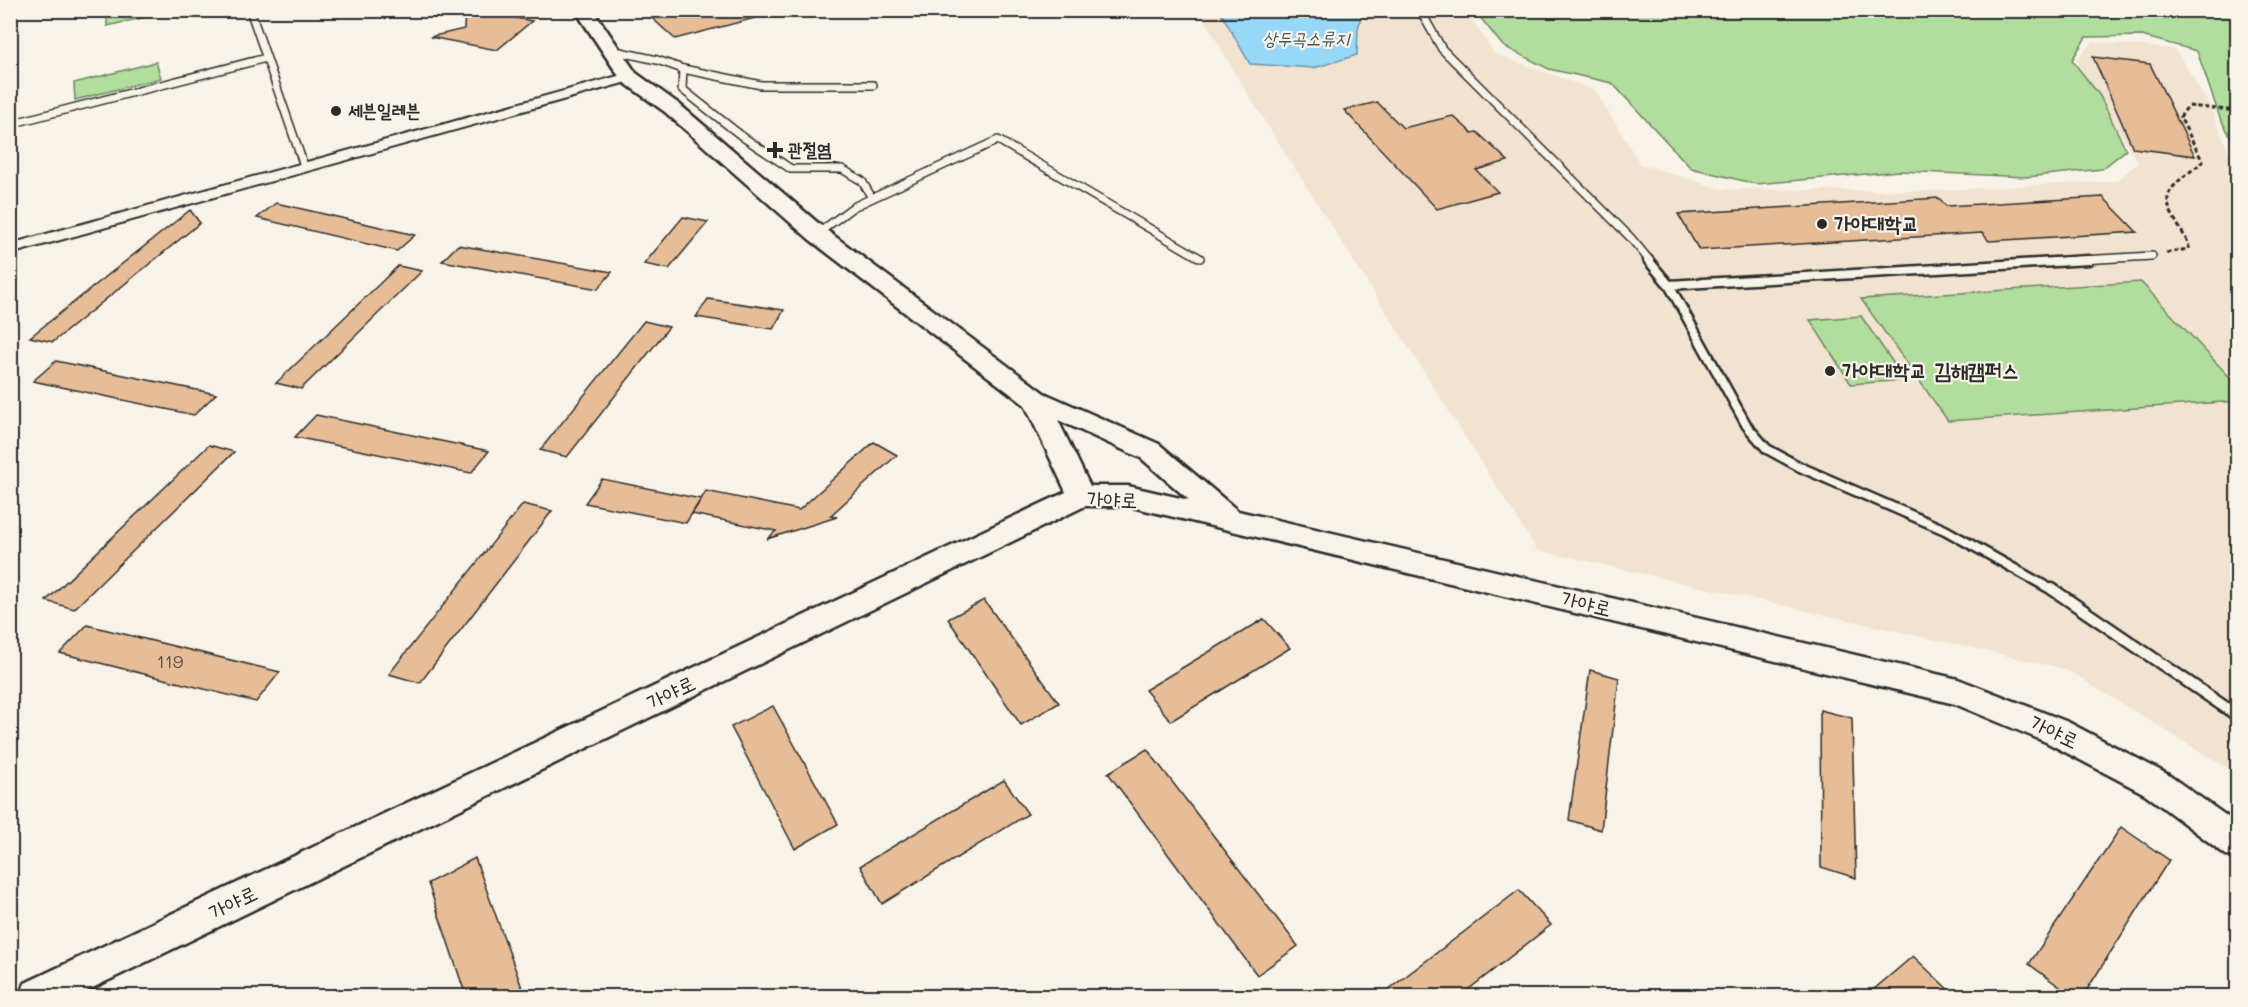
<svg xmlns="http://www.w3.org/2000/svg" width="2248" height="1007" font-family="Mali,'Poor Story',sans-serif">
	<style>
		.built { fill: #f2e3d0 }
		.green { fill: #b1de9c; stroke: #6e8464; stroke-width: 1.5 }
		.water { fill: #97d8f9; stroke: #6c93a7; stroke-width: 1.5 }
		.building { fill: #e7bd97; stroke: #2b2b2b; stroke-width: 1.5 }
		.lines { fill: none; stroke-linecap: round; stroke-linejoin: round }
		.lane-far2-casing { stroke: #2b2b2b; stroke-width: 10 }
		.lane-far1-casing { stroke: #2b2b2b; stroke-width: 13 }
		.lane-casing { stroke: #2b2b2b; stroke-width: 15 }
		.street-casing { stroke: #2b2b2b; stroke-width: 4 }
		.secondary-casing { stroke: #2b2b2b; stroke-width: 5 }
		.path { stroke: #2b2b2b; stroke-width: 3; stroke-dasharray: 4.5 3; stroke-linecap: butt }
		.lane-far2 { stroke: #f7f3e8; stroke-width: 7 }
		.lane-far1 { stroke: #f7f3e8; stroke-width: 8 }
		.lane { stroke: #f7f3e8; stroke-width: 10 }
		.street { fill: #f7f3e8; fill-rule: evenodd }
		.secondary { fill: #f7f3e8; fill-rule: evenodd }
		.poi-dot { fill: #2b2b2b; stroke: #f7f3e8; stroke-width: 2 }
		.labels { text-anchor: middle; stroke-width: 4.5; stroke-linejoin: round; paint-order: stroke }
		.far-water-label { font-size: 18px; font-style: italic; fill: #46565e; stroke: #f7f3e8 }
		.far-poi-label { font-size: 18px; font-weight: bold; fill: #2b2b2b; stroke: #f7f3e8; text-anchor: start }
		.number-label { font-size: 18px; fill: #5a5046 }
		.poi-label { font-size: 21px; font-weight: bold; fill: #2b2b2b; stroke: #f7f3e8; text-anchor: start }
		.street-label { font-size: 21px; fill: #2b2b2b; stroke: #f7f3e8 }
	</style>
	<rect width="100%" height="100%" fill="#f7f3e8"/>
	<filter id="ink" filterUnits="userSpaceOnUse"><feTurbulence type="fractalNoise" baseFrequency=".0167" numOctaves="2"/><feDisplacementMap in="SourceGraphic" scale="12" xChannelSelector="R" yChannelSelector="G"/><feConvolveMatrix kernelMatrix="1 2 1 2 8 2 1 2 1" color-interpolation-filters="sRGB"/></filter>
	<g filter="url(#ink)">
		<!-- built -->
		<polygon class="built" points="1200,11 1466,11 1495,54 1595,90 1640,164 1721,189 1924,191 2116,181 2138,163 2076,59 2093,42 2175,49 2209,104 2234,164 2237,185 2237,774 2065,669 1537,550 1235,74"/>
		<!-- green -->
		<g class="green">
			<polygon points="145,11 146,17 107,26 107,15 126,11"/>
			<polygon points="1475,11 2237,11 2237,148 2220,118 2197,51 2142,36 2086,37 2072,60 2100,96 2126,150 2102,169 2026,177 1899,171 1756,184 1691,168 1612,83 1549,69 1503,46"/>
			<polygon points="156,62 161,78 75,100 74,83"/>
			<polygon points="2141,282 2237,385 2237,401 1948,421 1861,299"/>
			<polygon points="1861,316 1905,380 1851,384 1810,320"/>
		</g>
		<!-- water -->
		<polygon class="water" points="1220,11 1362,11 1358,29 1357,55 1314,68 1250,64"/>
		<!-- building -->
		<g class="building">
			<polygon points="465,10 494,10 494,14 532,21 497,50 430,37 464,29"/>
			<polygon points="643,10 758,10 759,17 675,39"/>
			<polygon points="2093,57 2150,64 2195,156 2133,148"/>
			<polygon points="1377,102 1403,128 1453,116 1472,133 1477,132 1508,161 1476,170 1498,192 1437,209 1344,110"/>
			<polygon points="2103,197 2137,232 1989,241 1982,233 1699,250 1678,214 1939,198 1946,206"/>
			<polygon points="276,203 415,235 397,251 257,218"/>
			<polygon points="190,210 200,223 53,342 30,337"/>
			<polygon points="683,217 708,222 669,269 644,264"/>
			<polygon points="458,245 612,272 598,289 442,261"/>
			<polygon points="398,266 422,271 301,389 276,383"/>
			<polygon points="708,299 784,310 773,329 696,317"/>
			<polygon points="644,321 669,327 567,457 540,450"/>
			<polygon points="56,361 216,394 194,415 33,381"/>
			<polygon points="316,415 489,451 471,473 295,437"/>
			<polygon points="874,442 897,455 830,516 837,517 767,539 776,531 692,514 706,491 799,510"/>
			<polygon points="209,445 234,452 74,609 46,601"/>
			<polygon points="602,479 701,499 686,523 585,503"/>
			<polygon points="523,504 552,511 420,683 389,674"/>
			<polygon points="984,600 1059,703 1021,725 948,619"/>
			<polygon points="1264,619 1290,648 1171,721 1145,690"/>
			<polygon points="87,625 280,672 256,702 60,653"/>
			<polygon points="1590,670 1619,678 1601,830 1569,820"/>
			<polygon points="773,706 838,824 795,849 731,727"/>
			<polygon points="1820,710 1852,718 1856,878 1821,867"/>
			<polygon points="1147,749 1298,946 1257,975 1108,773"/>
			<polygon points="1004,780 1028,814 882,904 860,866"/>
			<polygon points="2121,827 2169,860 2083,996 2072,996 2029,964"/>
			<polygon points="475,858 525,996 466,996 428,883"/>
			<polygon points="1519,890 1551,925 1460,996 1380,996"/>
			<polygon points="1913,956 1955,996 1866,996"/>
		</g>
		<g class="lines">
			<defs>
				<g id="lane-far2">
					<polyline points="250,10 304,166"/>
					<polyline points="1420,10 1442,49 1630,237 1650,261"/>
					<polyline points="611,50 657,60 683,69 682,89 743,137 791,169 842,169 862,181 872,198"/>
					<polyline points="683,69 761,85 873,85"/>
					<polyline points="10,124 266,58"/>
					<polyline points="817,234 853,207 998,140 1200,258"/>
					<polyline points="2064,261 2152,256"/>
				</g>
				<g id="lane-far1">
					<polyline points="1648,260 1669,285 1747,426 1767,449 1800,467 1945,530 2054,591"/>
					<polyline points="1669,285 2089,260"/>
				</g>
				<polyline id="lane" points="2052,589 2238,716"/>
				<polygon id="street" points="629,73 634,74 636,77 634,80 10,254 10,244"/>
				<path id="secondary" d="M575,10H593L636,73L679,104L825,229L1044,393L1159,444L1238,511L1958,679L2068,722L2167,774L2238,824V859L2226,855L2145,794L2046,742L1955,704L1128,506H1085L76,996H20L25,983L1066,492L1025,405L809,239L665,112L622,81ZM1058,420L1141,458L1189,500L1128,486H1090Z"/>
			</defs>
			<!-- lane-far2 casing -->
			<use href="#lane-far2" class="lane-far2-casing"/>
			<!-- lane-far1 casing -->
			<use href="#lane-far1" class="lane-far1-casing"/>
			<!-- lane casing -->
			<use href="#lane" class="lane-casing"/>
			<!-- street casing -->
			<use href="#street" class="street-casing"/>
			<!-- secondary casing -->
			<use href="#secondary" class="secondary-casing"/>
			<!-- path -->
			<g class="path">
				<polyline points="2238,41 2233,53 2238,76"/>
				<path d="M2166,253L2188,249L2189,244C2162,197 2155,197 2203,162L2180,117L2188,106L2238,111"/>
			</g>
			<!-- lane-far2 -->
			<use href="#lane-far2" class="lane-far2"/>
			<!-- lane-far1 -->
			<use href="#lane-far1" class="lane-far1"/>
			<!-- lane -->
			<use href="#lane" class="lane"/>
			<!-- street -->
			<use href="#street" class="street"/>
			<!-- secondary -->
			<use href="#secondary" class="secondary"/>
		</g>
	</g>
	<!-- markers -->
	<g class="poi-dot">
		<circle cx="336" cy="111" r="6"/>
		<path d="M772 141h6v6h6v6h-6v6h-6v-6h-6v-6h6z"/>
		<circle cx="1822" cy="224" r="6"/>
		<circle cx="1830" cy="371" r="6"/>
	</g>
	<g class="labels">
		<!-- far-water labels -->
		<g class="far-water-label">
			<text x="1306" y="45">상두곡소류지</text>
		</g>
		<!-- far-poi labels -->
		<g class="far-poi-label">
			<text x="348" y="117">세븐일레븐</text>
			<text x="788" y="156">관절염</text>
		</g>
		<!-- number labels -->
		<g class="number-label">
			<text x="170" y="668">119</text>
		</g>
		<!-- poi labels -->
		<g class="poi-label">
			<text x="1834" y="231">가야대학교</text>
			<text x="1842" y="378">가야대학교 김해캠퍼스</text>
		</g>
		<!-- street labels -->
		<g class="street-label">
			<text transform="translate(1112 500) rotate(2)" y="7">가야로</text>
			<text transform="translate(1586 604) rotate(13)" y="7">가야로</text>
			<text transform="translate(671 693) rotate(-26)" y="7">가야로</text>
			<text transform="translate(2054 732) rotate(25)" y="7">가야로</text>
			<text transform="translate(233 903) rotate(-26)" y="7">가야로</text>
		</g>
	</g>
	<!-- margin -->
	<rect width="2248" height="1007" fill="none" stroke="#f7f3e8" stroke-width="36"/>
	<rect x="18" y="18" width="2212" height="971" fill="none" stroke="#2b2b2b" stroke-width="2" filter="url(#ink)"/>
</svg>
